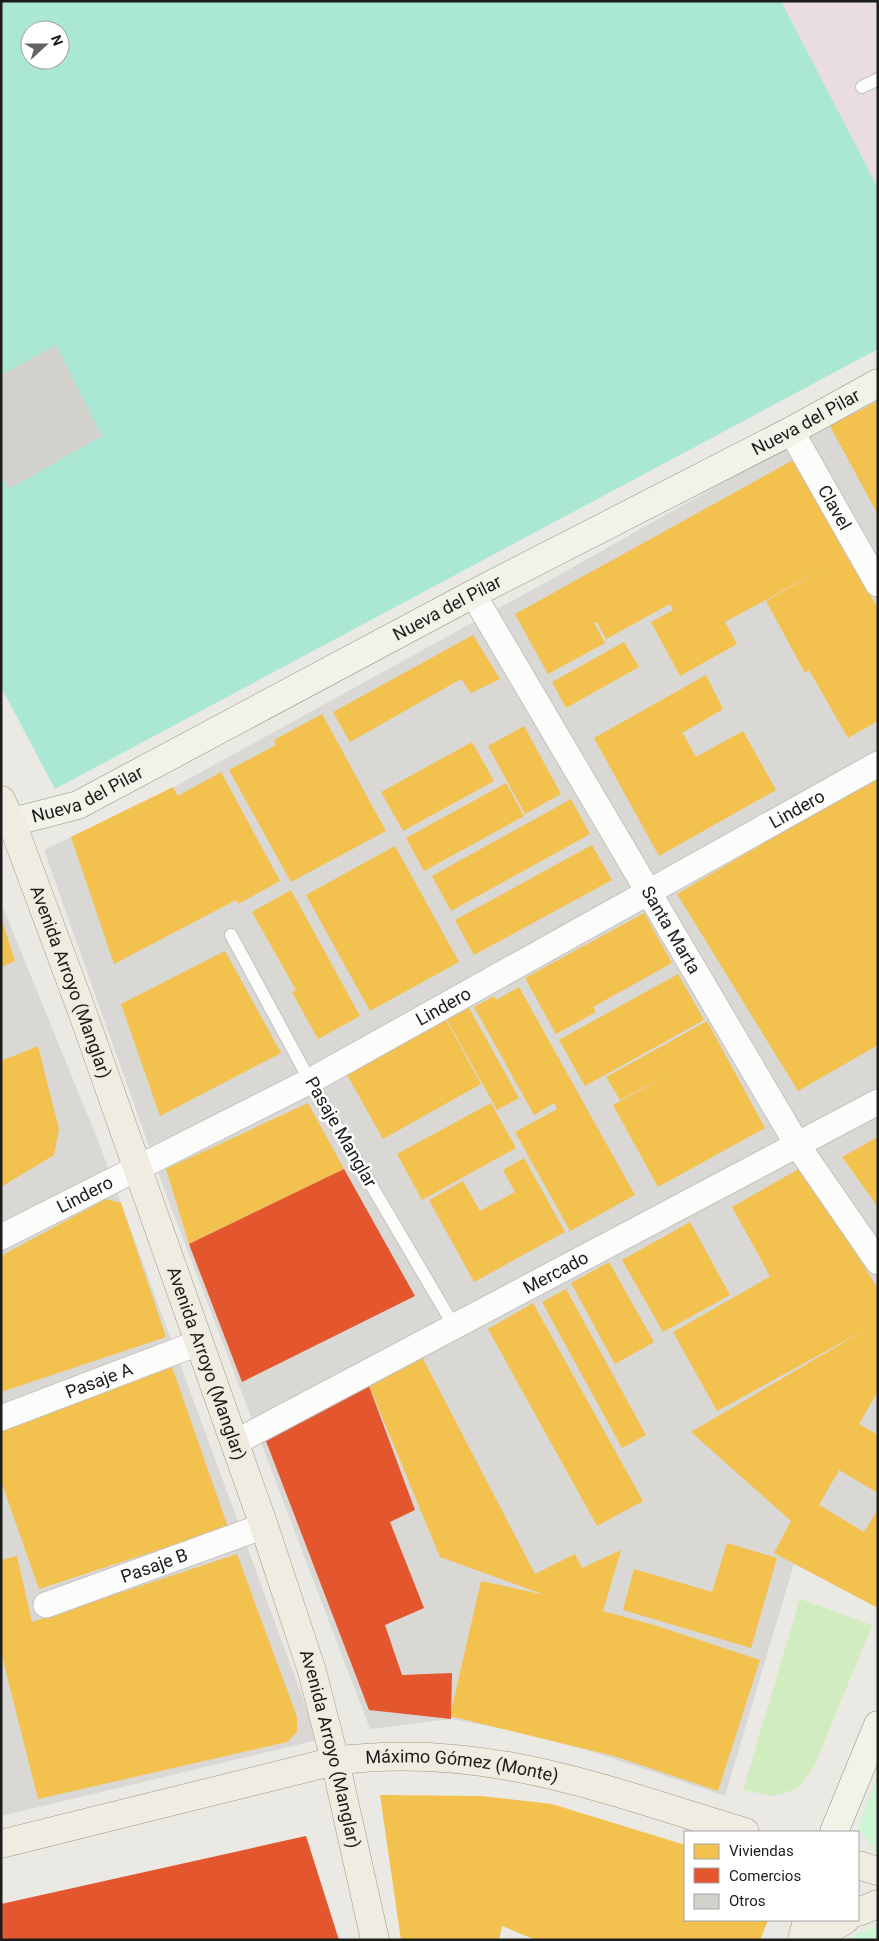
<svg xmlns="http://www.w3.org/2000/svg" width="879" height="1941" font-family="Roboto,sans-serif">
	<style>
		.residential { fill: #d9d8d5 }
		.industrial { fill: #e9dce2 }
		.grass { fill: #d1ecbe }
		.park { fill: #cdf5d3 }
		.pitch { fill: #aae7d5; fill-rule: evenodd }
		.homes { fill: #f2c14e }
		.shops { fill: #e4572e }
		.building { fill: #d3d1cc }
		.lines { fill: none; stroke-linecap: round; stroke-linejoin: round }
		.lane-casing { stroke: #c3c2c0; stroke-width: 14 }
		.street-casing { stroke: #c3c2c0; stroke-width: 27 }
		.secondary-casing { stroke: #90947c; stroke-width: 29 }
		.primary-casing { stroke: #a09981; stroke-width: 29 }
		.lane { stroke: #fcfcfb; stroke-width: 12 }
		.street { stroke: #fcfcfb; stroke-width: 25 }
		.secondary { stroke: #f1f2e8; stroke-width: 28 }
		.primary { stroke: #f0ece2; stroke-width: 28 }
		.labels { text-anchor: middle; stroke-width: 5; stroke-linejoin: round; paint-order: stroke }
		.street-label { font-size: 18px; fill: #1c1c1c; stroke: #fff }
	</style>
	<rect width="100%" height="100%" fill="#eae9e4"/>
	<!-- residential -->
	<g class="residential">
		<polygon points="878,395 878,1608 794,1564 725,1796 596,1753 516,1731 451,1719 370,1729 163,1186 44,850 165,792 552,579"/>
		<polygon points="1,903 99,1143 318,1740 1,1816"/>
	</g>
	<!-- industrial -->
	<polygon class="industrial" points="781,1 878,1 878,188"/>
	<!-- grass -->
	<polygon class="grass" points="800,1599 872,1625 815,1765 797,1789 772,1796 743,1790"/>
	<!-- park -->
	<g class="park">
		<polygon points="877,1777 878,1777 878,1854 858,1828"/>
		<polygon points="878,1926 878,1940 848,1940 858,1933"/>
	</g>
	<!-- pitch -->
	<path class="pitch" d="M1,1H781L878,188V349L55,789L1,687ZM30,30H60V60H30Z"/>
	<!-- homes -->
	<g class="homes">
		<polygon points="878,401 878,515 830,426"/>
		<polygon points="795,459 847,557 878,608 878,721 848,738 809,670 805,673 766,601 830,565 725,622 737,644 680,676 651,622 673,610 670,604 606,639 597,622 594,623 605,643 548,674 515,614"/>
		<polygon points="473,635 500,679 471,693 461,679 350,742 333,712"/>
		<polygon points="624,642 639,667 566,708 552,682"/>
		<polygon points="706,675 723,709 670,740 683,733 696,757 743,731 776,790 659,856 594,738"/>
		<polygon points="322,714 386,831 291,882 229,770 276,745 274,740"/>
		<polygon points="524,726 561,794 525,814 488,746"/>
		<polygon points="472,742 494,781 403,831 381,792"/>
		<polygon points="221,772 280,881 238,904 236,900 114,964 71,837 173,787 178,796"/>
		<polygon points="878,776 878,1045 798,1091 677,894"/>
		<polygon points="506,783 524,816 424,871 406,838"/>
		<polygon points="571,799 590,834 451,911 432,876"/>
		<polygon points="592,845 612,880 474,955 455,920"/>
		<polygon points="395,846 459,962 370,1011 306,895"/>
		<polygon points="291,890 360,1016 318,1039 292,992 296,990 252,912"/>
		<polygon points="644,913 672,963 593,1007 596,1012 556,1034 525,978"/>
		<polygon points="1,917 15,961 1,967"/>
		<polygon points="225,951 281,1053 160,1116 121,1004"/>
		<polygon points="678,974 704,1020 585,1086 559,1040"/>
		<polygon points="519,987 635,1195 570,1231 515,1132 557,1109 554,1103 534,1115 474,1007 494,996 496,1000"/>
		<polygon points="469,1008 519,1098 497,1110 447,1020"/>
		<polygon points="446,1020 481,1084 383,1139 347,1075"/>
		<polygon points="707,1021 765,1128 658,1187 613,1105 675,1071 620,1100 606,1077"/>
		<polygon points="38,1046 59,1129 54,1155 1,1187 1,1061"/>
		<polygon points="308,1103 344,1169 189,1244 166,1169"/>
		<polygon points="491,1103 516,1148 422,1200 397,1154"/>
		<polygon points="878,1137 878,1207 842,1157"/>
		<polygon points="524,1158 565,1232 474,1282 429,1200 463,1181 480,1211 515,1192 503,1170"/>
		<polygon points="802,1167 878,1289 878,1391 859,1424 878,1435 878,1493 839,1470 819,1505 864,1532 878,1509 878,1608 774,1553 791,1521 691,1432 870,1327 717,1411 673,1332 783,1269 770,1276 732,1207"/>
		<polygon points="106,1199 121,1203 166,1337 1,1392 1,1256"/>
		<polygon points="690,1222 730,1295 663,1332 622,1260"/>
		<polygon points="609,1262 654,1342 615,1364 571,1283"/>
		<polygon points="566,1289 646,1435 622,1448 542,1302"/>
		<polygon points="533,1303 643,1501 597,1526 488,1329"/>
		<polygon points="419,1351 535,1574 575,1554 582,1568 621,1550 603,1611 657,1626 760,1660 718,1791 614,1756 450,1716 481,1581 545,1595 440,1557 366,1378"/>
		<polygon points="172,1367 228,1527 39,1589 1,1481 1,1432"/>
		<polygon points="727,1543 777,1558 751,1648 623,1610 634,1569 712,1592"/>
		<polygon points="237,1554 297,1717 297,1732 287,1742 38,1799 1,1652 1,1560 17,1556 32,1622"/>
		<polygon points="380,1795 481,1796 552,1804 685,1845 685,1920 768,1920 760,1940 536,1940 502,1926 499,1940 401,1940"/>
	</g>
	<!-- shops -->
	<g class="shops">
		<polygon points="344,1169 415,1296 242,1382 189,1244"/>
		<polygon points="366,1378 415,1510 390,1522 424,1608 385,1625 402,1675 452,1673 451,1719 369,1710 261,1428"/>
		<polygon points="306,1836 339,1940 1,1940 1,1904"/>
	</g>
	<!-- building -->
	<polygon class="building" points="56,345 102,436 9,489 1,474 1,375"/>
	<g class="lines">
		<defs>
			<g id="lane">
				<polyline points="862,87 878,79"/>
				<polyline points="231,935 310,1081 454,1326"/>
			</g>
			<g id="street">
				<path id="s1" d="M791,431L878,584"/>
				<path id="s2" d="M473,594L798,1146L878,1262"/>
				<path id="s3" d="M1,1237L310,1081L878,764"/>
				<path id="s4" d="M1,1418L198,1343"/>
				<path id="s5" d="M234,1443L878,1102"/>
				<path id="s6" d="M46,1605L264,1526"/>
			</g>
			<g id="secondary">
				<path id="s7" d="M1,825L78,805L473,594L791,431L878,383"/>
				<polyline points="834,1832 878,1725"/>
			</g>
			<g id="primary">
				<path id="s8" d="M1,800L12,823L83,1014L264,1526L312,1671L335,1761L375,1940"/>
				<path id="s9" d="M1,1844L335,1761C484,1741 605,1790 745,1832"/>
				<polyline points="858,1865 878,1871"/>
				<polyline points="858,1912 878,1904"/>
				<polyline points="802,1940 807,1920"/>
				<polyline points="818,1940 827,1931 845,1920"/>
			</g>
		</defs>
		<!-- lane casing -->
		<use href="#lane" class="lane-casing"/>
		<!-- street casing -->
		<use href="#street" class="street-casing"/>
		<!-- secondary casing -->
		<use href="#secondary" class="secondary-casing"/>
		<!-- primary casing -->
		<use href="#primary" class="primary-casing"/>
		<!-- lane -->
		<use href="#lane" class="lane"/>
		<!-- street -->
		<use href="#street" class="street"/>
		<!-- secondary -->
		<use href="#secondary" class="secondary"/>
		<!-- primary -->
		<use href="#primary" class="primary"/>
	</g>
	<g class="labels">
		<!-- street labels -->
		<g class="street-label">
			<text dy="6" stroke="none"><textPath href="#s7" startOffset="902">Nueva del Pilar</textPath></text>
			<text dy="6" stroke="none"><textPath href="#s1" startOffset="88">Clavel</textPath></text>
			<text dy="6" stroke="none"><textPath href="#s7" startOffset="498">Nueva del Pilar</textPath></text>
			<text dy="6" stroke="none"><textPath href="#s7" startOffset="92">Nueva del Pilar</textPath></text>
			<text dy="6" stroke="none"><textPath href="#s3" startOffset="904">Lindero</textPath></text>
			<text dy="6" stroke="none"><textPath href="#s2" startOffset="390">Santa Marta</textPath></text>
			<text dy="6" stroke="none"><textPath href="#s8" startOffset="195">Avenida Arroyo (Manglar)</textPath></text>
			<text dy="6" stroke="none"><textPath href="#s3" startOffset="499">Lindero</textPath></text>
			<text transform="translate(341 1132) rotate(60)" y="6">Pasaje Manglar</text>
			<text dy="6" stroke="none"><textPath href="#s3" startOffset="94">Lindero</textPath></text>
			<text dy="6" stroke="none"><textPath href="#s5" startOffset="364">Mercado</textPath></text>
			<text dy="6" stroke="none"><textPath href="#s8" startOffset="600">Avenida Arroyo (Manglar)</textPath></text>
			<text dy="6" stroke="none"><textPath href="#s4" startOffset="105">Pasaje A</textPath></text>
			<text dy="6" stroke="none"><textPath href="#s6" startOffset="115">Pasaje B</textPath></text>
			<text dy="6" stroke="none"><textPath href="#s8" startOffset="1005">Avenida Arroyo (Manglar)</textPath></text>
			<text dy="6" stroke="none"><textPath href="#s9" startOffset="472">Máximo Gómez (Monte)</textPath></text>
		</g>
	</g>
	<!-- border -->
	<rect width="879" height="1941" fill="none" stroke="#1c1c1c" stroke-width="5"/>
	<!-- legend -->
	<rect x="684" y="1831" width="175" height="90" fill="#ffffff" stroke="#a4a4a4"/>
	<rect x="694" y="1844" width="25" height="15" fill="#f2c14e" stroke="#a4a4a4"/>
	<text x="729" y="1856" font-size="15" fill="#1c1c1c">Viviendas</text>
	<rect x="694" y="1868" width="25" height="15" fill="#e4572e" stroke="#a4a4a4"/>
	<text x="729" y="1881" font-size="15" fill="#1c1c1c">Comercios</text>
	<rect x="694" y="1894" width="25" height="15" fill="#d3d1cc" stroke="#a4a4a4"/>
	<text x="729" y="1906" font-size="15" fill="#1c1c1c">Otros</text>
	<!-- north arrow -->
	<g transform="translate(45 45) rotate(69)"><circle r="24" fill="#ffffff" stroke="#a4a4a4"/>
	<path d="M0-4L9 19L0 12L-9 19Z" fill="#646462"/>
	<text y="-8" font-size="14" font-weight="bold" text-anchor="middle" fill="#1c1c1c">N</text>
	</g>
</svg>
